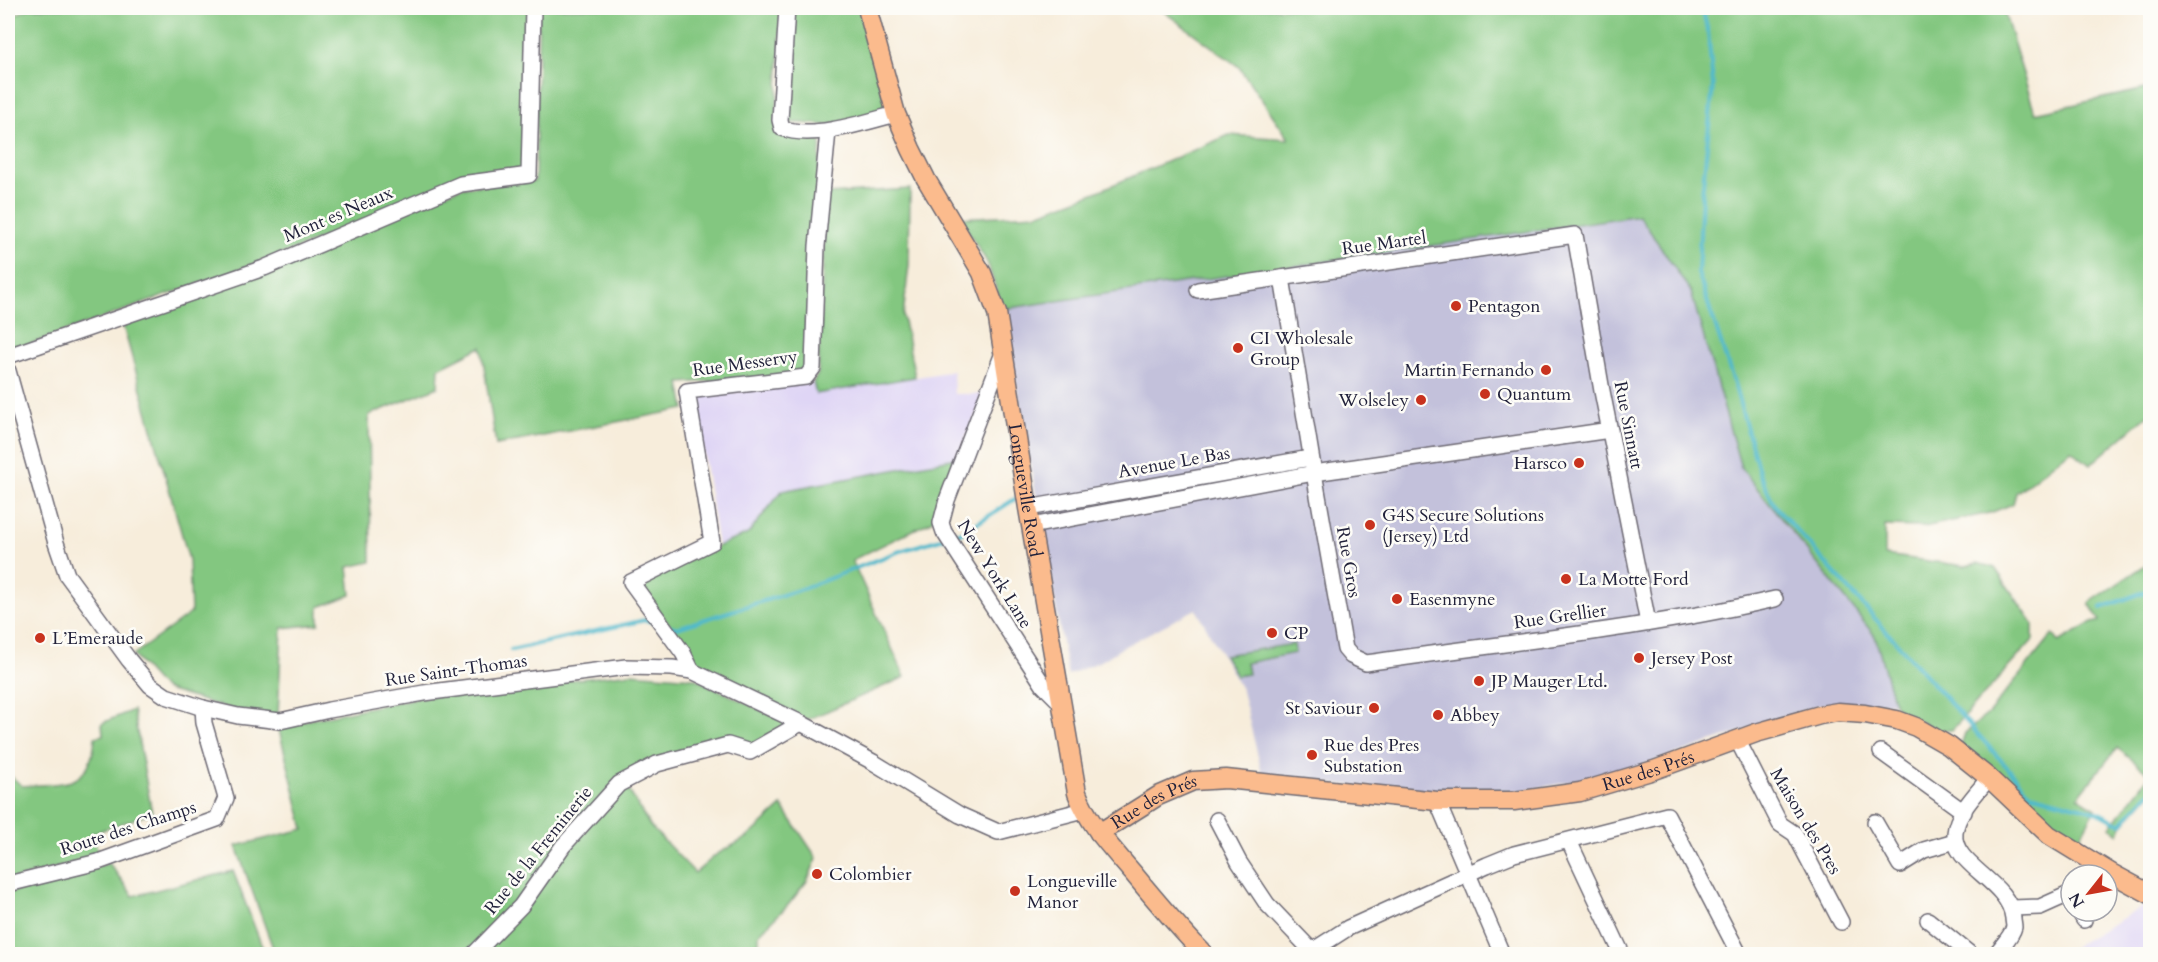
<svg xmlns="http://www.w3.org/2000/svg" width="2158" height="962" font-family="Cardo,serif">
	<style>
		.built { fill: #dfd5f5 }
		.industrial { fill: #c3c1db }
		.green { fill: #83c780; stroke: #52745e; stroke-width: 1.5 }
		.lines { fill: none; stroke-linecap: round; stroke-linejoin: round }
		.stream { stroke: #4fb9cc; stroke-width: 4 }
		.minor-casing { stroke: #6d6973; stroke-width: 18 }
		.major-casing { stroke: #6d6973; stroke-width: 21 }
		.minor { stroke: #fff; stroke-width: 15 }
		.major { stroke: #fbbb8d; stroke-width: 18 }
		.poi-dot { fill: #c8321e; stroke: #fdfcf7; stroke-width: 2 }
		.labels { text-anchor: middle; stroke-width: 5; stroke-linejoin: round; paint-order: stroke }
		.street-label { font-size: 18px; fill: #22223b; stroke: #fdfcf7 }
		.poi-label { font-size: 18px; fill: #22223b; stroke: #fdfcf7; text-anchor: start }
	</style>
	<rect width="100%" height="100%" fill="#fdfcf7"/>
	<filter id="ink" filterUnits="userSpaceOnUse"><feTurbulence type="fractalNoise" baseFrequency=".0167" numOctaves="2"/><feDisplacementMap in="SourceGraphic" scale="12" xChannelSelector="R" yChannelSelector="G"/><feConvolveMatrix kernelMatrix="1 2 1 2 8 2 1 2 1" color-interpolation-filters="sRGB"/></filter>
	<filter id="wash" filterUnits="userSpaceOnUse"><feTurbulence type="fractalNoise" baseFrequency=".008" numOctaves="4" result="noise"/><feDisplacementMap in="SourceGraphic" scale="24" xChannelSelector="R" yChannelSelector="G"/><feGaussianBlur stdDeviation="1.35" result="paint"/><feColorMatrix in="noise" values="0 0 0 0 0 0 0 0 0 0 0 0 0 0 0 0 0 1.4 0 .05"/><feComposite in="paint" operator="in"/></filter>
	<g filter="url(#wash)">
		<rect width="100%" height="100%" fill="#f7eddb"/>
		<!-- built -->
		<g class="built">
			<polygon points="953,371 954,394 985,394 957,458 782,491 748,534 718,546 695,397 813,382 816,394"/>
			<polygon points="2149,903 2150,904 2150,950 2144,954 2061,954"/>
		</g>
		<!-- industrial -->
		<polygon class="industrial" points="1639,215 1691,292 1741,468 1875,636 1894,703 1819,705 1622,772 1521,791 1436,793 1263,777 1242,691 1196,609 1123,647 1103,660 1068,675 1003,309"/>
		<!-- green -->
		<g class="green">
			<polygon points="30,8 529,8 524,170 461,180 298,248 8,352 8,18"/>
			<polygon points="539,8 782,8 776,131 821,136 808,366 800,376 680,383 685,409 496,445 481,347 439,368 438,387 369,415 371,562 348,567 351,595 319,607 319,624 282,628 278,715 234,710 167,690 157,682 133,655 191,613 189,560 122,322 462,187 535,181"/>
			<polygon points="792,8 861,8 887,110 828,125 785,122"/>
			<polygon points="1159,8 2003,8 2035,113 2150,88 2150,413 2090,465 2071,450 2016,493 2013,504 1990,513 1924,527 1885,526 1885,555 1965,566 1978,563 1995,568 2033,624 2033,640 1952,730 1940,731 1899,711 1894,703 1875,636 1741,468 1691,292 1639,215 1003,309 987,262 960,218 1037,214 1096,192 1229,135 1289,139 1239,67"/>
			<polygon points="910,189 909,265 903,316 915,377 816,394 813,382 818,374 826,194"/>
			<polygon points="957,458 932,521 852,560 905,677 807,720 701,668 638,583 718,546 748,534 782,491"/>
			<polygon points="2150,562 2150,774 2117,748 2078,797 2096,808 2077,843 1961,745 1965,733 1989,713 2053,634 2059,642 2092,623 2100,621 2089,603"/>
			<polygon points="1294,644 1295,653 1246,663 1248,674 1236,676 1224,655"/>
			<polygon points="631,673 694,678 792,725 755,747 730,741 615,782 520,898 469,954 275,954 236,846 304,829 278,726 416,698"/>
			<path d="M133,710L152,813L91,834L100,856L8,881V778L12,777L22,786C34,785 60,785 71,781C89,775 94,753 95,737L103,735L102,723Z"/>
			<polygon points="2150,775 2150,794 2122,825 2119,834 2110,827"/>
			<polygon points="625,784 650,826 695,873 717,854 748,837 782,806 817,858 807,881 789,904 759,934 759,954 478,954 564,849"/>
			<polygon points="109,863 133,896 233,871 265,954 8,954 8,893"/>
		</g>
		<g class="lines">
			<!-- stream -->
			<g class="stream">
				<polyline points="1702,8 1708,32 1713,85 1702,195 1698,273 1734,383 1760,475 1775,506 2031,794 2095,811 2121,824 2150,792"/>
				<polyline points="951,536 963,532 1015,499"/>
				<polyline points="2101,608 2150,590"/>
				<polyline points="670,626 677,628 805,588 900,551 944,538"/>
				<polyline points="511,650 645,620 654,622"/>
			</g>
		</g>
	</g>
	<g filter="url(#ink)">
		<g class="lines">
			<defs>
				<g id="minor">
					<path d="M787,8L780,120L782,128C812,140 866,122 896,114"/>
					<polyline points="1282,278 1314,473 1610,430"/>
					<polyline points="1198,290 1575,235 1602,391 1648,623"/>
					<polyline points="1003,353 947,500 941,523 944,532 1044,686 1061,703"/>
					<polyline points="8,356 264,268 461,184 529,175 533,8"/>
					<polyline points="8,371 56,543 67,575 129,660 150,685 166,696 203,708 238,716 280,721 329,710 424,693 626,667 672,668 692,671 801,723 873,762 960,815 998,832 1084,810"/>
					<polyline points="1028,508 1310,458"/>
					<path d="M1031,526L1314,473L1345,649L1351,656L1366,663C1502,643 1640,630 1775,599"/>
					<polyline points="692,671 683,653 631,582 712,542 687,391 806,377 813,368 817,246 828,131"/>
					<polyline points="1737,739 1780,824 1795,834 1841,922"/>
					<polyline points="1881,752 1964,812"/>
					<path d="M1989,778C1977,793 1957,812 1955,833C1951,865 2009,881 2013,918C2013,921 2014,924 2014,927C2012,936 2001,947 1996,954"/>
					<polyline points="1437,801 1502,954"/>
					<polyline points="1217,820 1239,862 1267,904 1312,951"/>
					<polyline points="1875,822 1900,865 1924,850 1955,841"/>
					<polyline points="1569,841 1622,954"/>
					<polyline points="8,884 98,862 217,819 226,798 204,723 203,708"/>
					<polyline points="2012,908 2040,907 2069,894 2071,896"/>
					<polyline points="2079,911 2084,920"/>
					<polyline points="1928,920 1970,954"/>
					<polyline points="474,954 521,906 563,846 619,784 657,764 728,745 750,752 801,723"/>
					<polyline points="1310,954 1312,951 1348,928 1487,865 1514,854 1667,815 1739,954 1736,954"/>
				</g>
				<g id="major">
					<path id="s1" d="M867,8L896,114L911,149L926,179L982,273L997,313L1028,508L1077,793C1089,825 1111,847 1133,873C1156,901 1179,928 1204,954"/>
					<path id="s2" d="M1099,833L1158,796L1193,781L1226,779L1437,801H1514L1580,792L1654,770L1756,733L1820,715L1838,712L1865,714L1897,720L1916,727L1949,746L1989,778L2049,835L2111,873L2150,894"/>
				</g>
			</defs>
			<!-- minor casing -->
			<use href="#minor" class="minor-casing"/>
			<!-- major casing -->
			<use href="#major" class="major-casing"/>
			<!-- minor -->
			<use href="#minor" class="minor"/>
			<!-- major -->
			<use href="#major" class="major"/>
		</g>
	</g>
	<!-- markers -->
	<g class="poi-dot">
		<circle cx="1456" cy="306" r="6"/>
		<circle cx="1238" cy="348" r="6"/>
		<circle cx="1546" cy="370" r="6"/>
		<circle cx="1485" cy="394" r="6"/>
		<circle cx="1421" cy="400" r="6"/>
		<circle cx="1579" cy="463" r="6"/>
		<circle cx="1370" cy="525" r="6"/>
		<circle cx="1566" cy="579" r="6"/>
		<circle cx="1397" cy="599" r="6"/>
		<circle cx="1272" cy="633" r="6"/>
		<circle cx="40" cy="638" r="6"/>
		<circle cx="1639" cy="658" r="6"/>
		<circle cx="1479" cy="681" r="6"/>
		<circle cx="1374" cy="708" r="6"/>
		<circle cx="1438" cy="715" r="6"/>
		<circle cx="1312" cy="755" r="6"/>
		<circle cx="817" cy="874" r="6"/>
		<circle cx="1015" cy="891" r="6"/>
	</g>
	<g class="labels">
		<!-- street labels -->
		<g class="street-label">
			<text transform="translate(338 214) rotate(-23)" y="6">Mont es Neaux</text>
			<text transform="translate(1384 243) rotate(-8)" y="6">Rue Martel</text>
			<text transform="translate(745 363) rotate(-8)" y="6">Rue Messervy</text>
			<text transform="translate(1629 425) rotate(79)" y="6">Rue Sinnatt</text>
			<text transform="translate(1174 462) rotate(-10)" y="6">Avenue Le Bas</text>
			<text dy="6" stroke="none"><textPath href="#s1" startOffset="513">Longueville Road</textPath></text>
			<text transform="translate(1349 562) rotate(80)" y="6">Rue Gros</text>
			<text transform="translate(995 574) rotate(58)" y="6">New York Lane</text>
			<text transform="translate(1560 616) rotate(-8)" y="6">Rue Grellier</text>
			<text transform="translate(456 670) rotate(-8)" y="6">Rue Saint-Thomas</text>
			<text dy="6" stroke="none"><textPath href="#s2" startOffset="568">Rue des Prés</textPath></text>
			<text dy="6" stroke="none"><textPath href="#s2" startOffset="64">Rue des Prés</textPath></text>
			<text transform="translate(1806 821) rotate(59)" y="6">Maison des Pres</text>
			<text transform="translate(128 828) rotate(-18)" y="6">Route des Champs</text>
			<text transform="translate(538 850) rotate(-51)" y="6">Rue de la Freminerie</text>
		</g>
		<!-- poi labels -->
		<g class="poi-label">
			<text x="1468" y="312">Pentagon</text>
			<text x="1250" y="344">CI Wholesale<tspan x="1250" dy="21">Group</tspan></text>
			<text x="1534" y="376" text-anchor="end">Martin Fernando</text>
			<text x="1497" y="400">Quantum</text>
			<text x="1409" y="406" text-anchor="end">Wolseley</text>
			<text x="1567" y="469" text-anchor="end">Harsco</text>
			<text x="1382" y="521">G4S Secure Solutions<tspan x="1382" dy="21">(Jersey) Ltd</tspan></text>
			<text x="1578" y="585">La Motte Ford</text>
			<text x="1409" y="605">Easenmyne</text>
			<text x="1284" y="639">CP</text>
			<text x="52" y="644">L’Emeraude</text>
			<text x="1651" y="664">Jersey Post</text>
			<text x="1491" y="687">JP Mauger Ltd.</text>
			<text x="1362" y="714" text-anchor="end">St Saviour</text>
			<text x="1450" y="721">Abbey</text>
			<text x="1324" y="751">Rue des Pres<tspan x="1324" dy="21">Substation</tspan></text>
			<text x="829" y="880">Colombier</text>
			<text x="1027" y="887">Longueville<tspan x="1027" dy="21">Manor</tspan></text>
		</g>
	</g>
	<!-- margin -->
	<rect width="2158" height="962" fill="none" stroke="#fdfcf7" stroke-width="30"/>
	<!-- north arrow -->
	<g transform="translate(2089 893) rotate(239)"><circle r="28" fill="#fdfcf7" stroke="#a5a5ac" stroke-width="1.5"/>
	<path d="M0-4.5L10 22L0 15L-10 22Z" fill="#c8321e"/>
	<text y="-9" font-size="16" font-weight="bold" text-anchor="middle" fill="#22223b">N</text>
	</g>
</svg>
